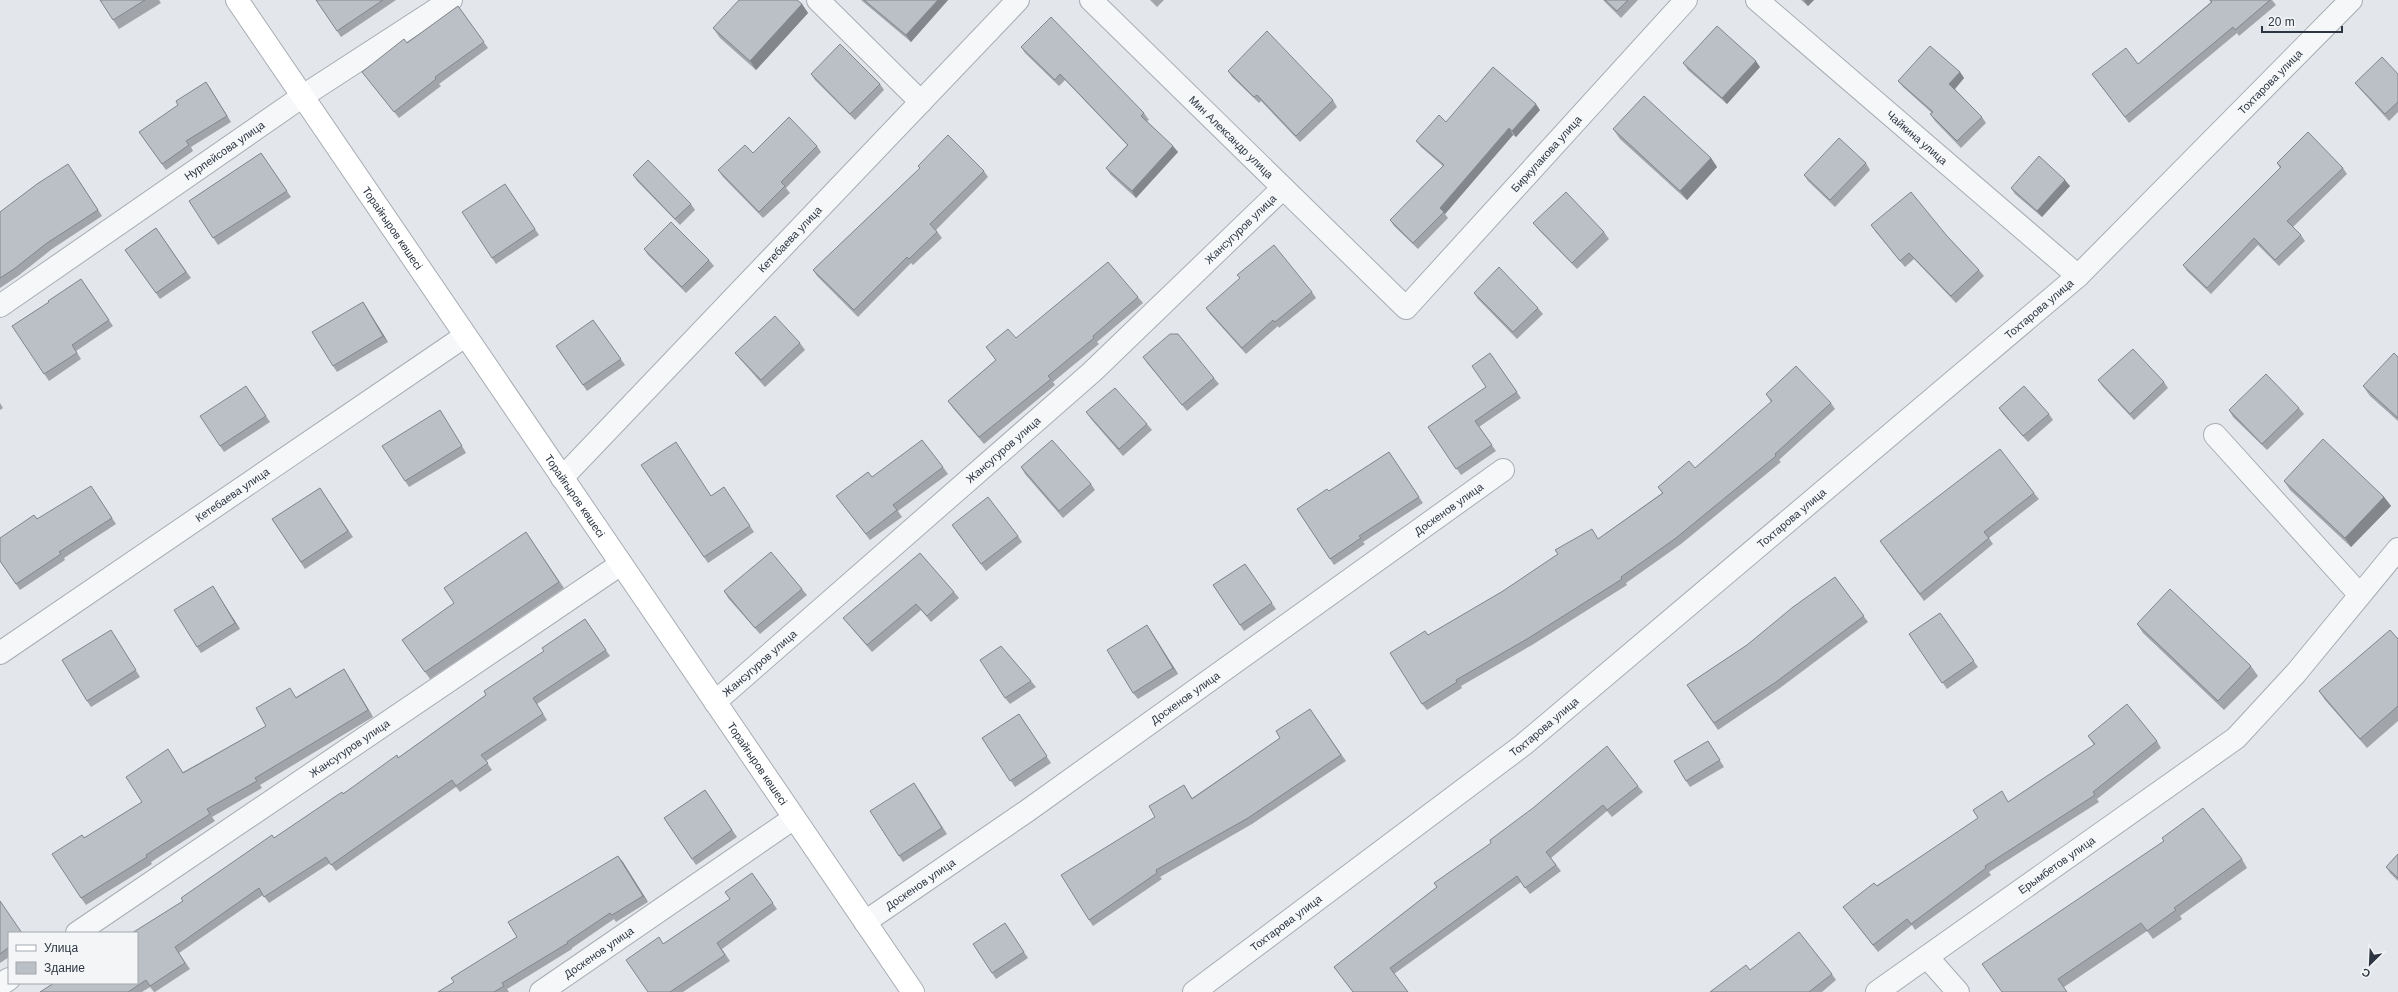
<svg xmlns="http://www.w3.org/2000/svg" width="2398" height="992" font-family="Arial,sans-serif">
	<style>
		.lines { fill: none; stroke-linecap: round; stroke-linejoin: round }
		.street-casing { stroke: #a8adb4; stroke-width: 24 }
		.secondary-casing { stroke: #a8adb4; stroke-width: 24 }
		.street { stroke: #f5f7f9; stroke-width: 22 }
		.secondary { stroke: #fff; stroke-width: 22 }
		.wall { fill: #a1a5aa }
		.shaded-wall { fill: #83868b }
		.building { fill: #bbc0c6; stroke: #83868b }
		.labels { text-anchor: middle; stroke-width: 4; stroke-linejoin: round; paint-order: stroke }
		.street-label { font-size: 11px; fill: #2c3541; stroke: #f3f5f7 }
	</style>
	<rect width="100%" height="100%" fill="#e3e6ea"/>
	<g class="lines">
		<defs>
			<g id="street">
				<polyline points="818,0 921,102"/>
				<path id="s1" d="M1091,0L1406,308L1686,0"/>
				<path id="s2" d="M1757,0L2078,276"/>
				<path id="s3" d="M0,306L303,96L451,0"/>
				<polyline points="2215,435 2360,595"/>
				<path id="s4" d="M562,478L1018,0"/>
				<path id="s5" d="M0,653L465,336"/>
				<path id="s6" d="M715,702L1092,372L1283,188"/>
				<path id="s7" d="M865,922L1027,811L1503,470"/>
				<path id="s8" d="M77,933L621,564"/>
				<polyline points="1927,957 1958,992"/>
				<polyline points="0,985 9,979"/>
				<path id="s9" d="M541,992L794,818"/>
				<path id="s10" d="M1194,992L1523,745L2078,276L2351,0"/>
				<path id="s11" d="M1877,992L2236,738L2296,673L2398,549"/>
			</g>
			<g id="secondary">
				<path id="s12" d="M237,0L913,992"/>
			</g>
		</defs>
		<!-- street casing -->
		<use href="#street" class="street-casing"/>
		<!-- secondary casing -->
		<use href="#secondary" class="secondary-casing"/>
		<!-- street -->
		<use href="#street" class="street"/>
		<!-- secondary -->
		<use href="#secondary" class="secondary"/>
	</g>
	<!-- wall -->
	<g class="wall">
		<polygon points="100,0 159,0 161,3 119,29"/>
		<polygon points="316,0 396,0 341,37"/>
		<polygon points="861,0 948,0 911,42"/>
		<polygon points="1150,0 1164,0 1157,7"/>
		<polygon points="1603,0 1638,0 1621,18"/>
		<polygon points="1801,0 1814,0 1808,6"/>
		<polygon points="2209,0 2272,0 2276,5 2239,36 2237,33 2129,123 2092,74 2138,64 2211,2"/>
		<polygon points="802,4 808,13 756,70 720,38 713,28"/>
		<polygon points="458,6 488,48 439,84 441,86 399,118 362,72 407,43"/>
		<polygon points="1021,47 1144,113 1149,120 1147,121 1178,152 1136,198 1111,175 1106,168 1127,145 1065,80 1059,86 1025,53"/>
		<polygon points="1683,63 1760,67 1727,104 1688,70"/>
		<polygon points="1228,71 1333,100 1337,107 1300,142 1261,101 1259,103 1232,77"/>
		<polygon points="1960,72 1964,78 1955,89 1982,117 1986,123 1961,148 1935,121 1930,114 1932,113 1903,87 1898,81"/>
		<polygon points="811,74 880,84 884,90 855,120 815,80"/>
		<polygon points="2398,74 2398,112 2389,121 2360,89 2355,83"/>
		<polygon points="210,88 231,122 191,147 193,151 166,170 139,132"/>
		<polygon points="1540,110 1516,137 1513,135 1445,214 1448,218 1418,249 1394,226 1390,220 1443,166 1421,147 1416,141 1446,122"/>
		<polygon points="1613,129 1711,158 1717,167 1687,200 1620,139"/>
		<polygon points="817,146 821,152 786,188 790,193 763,218 723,177 718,170"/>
		<polygon points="261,153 291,197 218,245 189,201"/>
		<polygon points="1866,163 1870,170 1835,207 1808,181 1804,175"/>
		<polygon points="2277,163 2343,168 2347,174 2293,227 2301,235 2305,241 2279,266 2258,245 2211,294 2187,271 2183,265 2280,168"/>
		<polygon points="918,166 984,171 988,177 936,230 942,238 913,265 911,263 858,317 817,276 813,270 920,168"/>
		<polygon points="72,170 102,216 52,249 18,276 0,288 0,212"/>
		<polygon points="633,175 691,204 695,210 680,225 637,181"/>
		<polygon points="505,184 539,235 496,264 492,258"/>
		<polygon points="2070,186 2042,217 2015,194 2011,188"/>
		<polygon points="1533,223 1604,232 1609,239 1577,269 1538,229"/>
		<polygon points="1871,225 1947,236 1979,270 1984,276 1956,303 1914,259 1905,267 1875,231"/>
		<polygon points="156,228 191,278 160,299 125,250"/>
		<polygon points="644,249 709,260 714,266 686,293 648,255"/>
		<polygon points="81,279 113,326 76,351 81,359 49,381 12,326 49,302"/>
		<polygon points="1312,292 1316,298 1279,328 1278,326 1246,354 1210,314 1206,308"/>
		<polygon points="1474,293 1538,308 1543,314 1517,339 1478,299"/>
		<polygon points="1138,297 1143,303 1097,342 1099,344 1053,382 1055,385 984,444 952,407 948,401 996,360 986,347 1016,338"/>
		<polygon points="363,302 388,342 337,372 333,366"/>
		<polygon points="593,320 625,365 587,391 556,346"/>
		<polygon points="800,343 805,350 765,387 740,359 735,353"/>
		<polygon points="1490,353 1521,398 1479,427 1496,451 1461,475 1428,427 1486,387"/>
		<polygon points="1143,357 1214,378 1219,384 1187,411 1147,363"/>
		<polygon points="2398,357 2398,421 2370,396 2363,386"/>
		<polygon points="2098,380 2164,382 2168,388 2134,420 2103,387"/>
		<polygon points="246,386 270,422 224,452 220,446"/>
		<polygon points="1766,394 1831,403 1835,409 1779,460 1781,462 1681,544 1626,583 1627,585 1532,645 1461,686 1462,688 1427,710 1422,704 1428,635 1598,539 1662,493 1658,487 1695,468 1771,402"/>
		<polygon points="0,403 3,408 0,410"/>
		<polygon points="1999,408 2049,414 2053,420 2028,442 2003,414"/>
		<polygon points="2299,408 2304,414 2267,450 2233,417 2229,410"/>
		<polygon points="1086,412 1147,424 1152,430 1123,456 1091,419"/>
		<polygon points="444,417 466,453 409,487 405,481"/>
		<polygon points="1389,452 1423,503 1363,542 1365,544 1334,565 1297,509 1329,491"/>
		<polygon points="641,465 711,496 724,487 754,532 708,563"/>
		<polygon points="943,467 948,474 898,511 902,517 870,540 836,496 872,477"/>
		<polygon points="1021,467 1091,484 1095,490 1063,518 1025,474"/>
		<polygon points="2284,481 2384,497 2391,506 2351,547 2290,490"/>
		<polygon points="320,488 353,537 305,569 272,519"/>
		<polygon points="95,492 116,524 64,558 65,560 20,590 0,561 37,519"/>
		<polygon points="2034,493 2039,499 1989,538 1993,544 1924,601 1884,547"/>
		<polygon points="956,531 1018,536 1022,542 986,571"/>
		<polygon points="526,532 564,588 430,679 402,640 454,603"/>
		<polygon points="1245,564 1276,609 1244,631 1213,585"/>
		<polygon points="1835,577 1868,622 1780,688 1718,730 1687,685 1747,645"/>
		<polygon points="802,589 807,595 760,634 728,598 724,591"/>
		<polygon points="954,592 959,598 931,622 921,610 872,652 848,624 843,618"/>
		<polygon points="217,593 240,629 201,653 197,647"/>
		<polygon points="1940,613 1978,667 1947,689 1909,634"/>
		<polygon points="585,619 610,656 537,704 547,720 486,761 492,770 460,792 456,787 336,871 330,863 269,903 263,895 179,953 190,969 155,992 154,992 150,987 142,992 40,992 183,901 274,838 398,758 486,695 544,651"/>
		<polygon points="2137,624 2251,666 2258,676 2224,710 2143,633"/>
		<polygon points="1147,625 1178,674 1138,699 1133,693"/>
		<polygon points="115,636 140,677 91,707 87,701"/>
		<polygon points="2398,639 2398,721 2367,748 2325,700 2319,691"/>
		<polygon points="344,669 373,717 260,785 262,788 212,817 215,821 151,862 152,864 86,905 81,898 84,838 142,802 183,772 266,726 296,697"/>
		<polygon points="1031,681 1036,687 1010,704 1005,698"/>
		<polygon points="1310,709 1346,761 1252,824 1160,877 1162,879 1093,926 1089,920 1155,817 1184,785 1192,798 1280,738"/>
		<polygon points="1019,714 1051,763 1015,787 982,738"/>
		<polygon points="2088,736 2157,741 2161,748 2097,799 2099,802 1989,872 1991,875 1915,930 1912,925 1878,952 1843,907 2009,801 2094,745"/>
		<polygon points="1708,741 1724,767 1690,787 1686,781"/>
		<polygon points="1638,786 1643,792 1612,817 1607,811 1551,858 1561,871 1530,894 1521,882 1394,974 1408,992 1353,992 1334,967 1437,887"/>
		<polygon points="705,790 737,837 696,865 664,818"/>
		<polygon points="919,790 947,834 903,862 899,856"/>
		<polygon points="2398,854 2398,881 2390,873 2386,867"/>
		<polygon points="618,856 648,902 616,922 614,919 572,948 572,949 507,989 509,992 438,992 454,982 517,937"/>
		<polygon points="2242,859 2247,868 2180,916 2182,919 2153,939 2147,931 2064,987 2002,992"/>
		<polygon points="752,873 777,909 722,949 730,961 683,992 648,992 663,944 730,900"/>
		<polygon points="0,901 9,933 9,957 0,963"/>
		<polygon points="1005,923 1028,958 996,979 992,973"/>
		<polygon points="1750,970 1832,974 1836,980 1822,992 1710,992"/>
	</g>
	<!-- shaded-wall -->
	<g class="shaded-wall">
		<polygon points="938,0 948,0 911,42 906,35"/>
		<polygon points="1804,0 1814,0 1808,6"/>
		<polygon points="802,4 808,13 756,70 750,61"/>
		<polygon points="1756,61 1760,67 1727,104 1722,98"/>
		<polygon points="1960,72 1964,78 1954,90 1949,84"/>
		<polygon points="206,82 210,88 231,122 227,116"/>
		<polygon points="1536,104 1540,110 1516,137 1512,131"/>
		<polygon points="1509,128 1513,135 1445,214 1440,208"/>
		<polygon points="1173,146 1178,152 1136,198 1132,191"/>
		<polygon points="1711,158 1717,167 1687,200 1680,191"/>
		<polygon points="2065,180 2070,186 2042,217 2037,211"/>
		<polygon points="363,302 367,308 388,342 383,336"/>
		<polygon points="440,410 444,417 466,453 462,446"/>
		<polygon points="2384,497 2391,506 2351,547 2345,538"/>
		<polygon points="213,586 217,593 240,629 235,623"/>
		<polygon points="1147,625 1151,631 1178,674 1173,668"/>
		<polygon points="344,669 349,677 373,717 368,710"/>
		<polygon points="618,856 623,862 648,902 643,896"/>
	</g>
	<!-- building -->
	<g class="building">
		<polygon points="100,0 145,0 113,20"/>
		<polygon points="316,0 383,0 337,31"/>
		<polygon points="739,0 797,0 802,4 750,61 713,28"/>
		<polygon points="864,0 938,0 906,35"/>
		<polygon points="1605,0 1628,0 1617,11"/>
		<polygon points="2210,0 2270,0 2235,30 2233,27 2125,117 2092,74 2126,48 2138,64 2212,2"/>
		<polygon points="458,6 484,42 435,77 436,79 394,112 362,72 404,39 407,43"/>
		<polygon points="1051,17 1144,113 1141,116 1173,146 1132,191 1106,168 1128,145 1060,74 1055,80 1021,47"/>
		<polygon points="1717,26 1756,61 1722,98 1683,63"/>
		<polygon points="1267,31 1333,100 1296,136 1257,95 1254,97 1228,71"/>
		<polygon points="840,44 880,84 850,114 811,74"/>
		<polygon points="1930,46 1960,72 1949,84 1982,117 1957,141 1930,114 1933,112 1898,81"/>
		<polygon points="2382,57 2398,74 2398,102 2385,114 2355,83"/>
		<polygon points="1493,67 1536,104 1512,131 1509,128 1440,208 1444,212 1413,243 1390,220 1444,165 1416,141 1439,115 1446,122"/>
		<polygon points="206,82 227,116 186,141 189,145 162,164 139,132 178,105 176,101"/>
		<polygon points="1644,96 1711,158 1680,191 1613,129"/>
		<polygon points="789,117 817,146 781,182 785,186 759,212 718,170 745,145 753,153"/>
		<polygon points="2308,132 2343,168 2287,221 2301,235 2275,260 2254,238 2207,288 2183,265 2281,167 2277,163"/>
		<polygon points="948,135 984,171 930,224 937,232 909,259 907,257 854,310 813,270 920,168 918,166"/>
		<polygon points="1839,138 1866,163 1830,200 1804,175"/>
		<polygon points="261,153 287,191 213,238 189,201"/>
		<polygon points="2039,156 2065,180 2037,211 2011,188"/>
		<polygon points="648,160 691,204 675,219 633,175"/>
		<polygon points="68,164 98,210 47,243 14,269 0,278 0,212 37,184"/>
		<polygon points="505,184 535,229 492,258 462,212"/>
		<polygon points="1566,192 1604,232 1572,263 1533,223"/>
		<polygon points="1911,192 1947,236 1979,270 1951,296 1909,253 1900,261 1871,225"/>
		<polygon points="671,222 709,260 682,287 644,249"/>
		<polygon points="156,228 186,272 156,293 125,250"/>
		<polygon points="1274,245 1312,292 1275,322 1273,320 1242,348 1206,308 1240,278 1237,275"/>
		<polygon points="1108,262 1138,297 1093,336 1094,338 1048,376 1051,379 979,437 948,401 996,360 986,347 1008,329 1016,338"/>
		<polygon points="1499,267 1538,308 1513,332 1474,293"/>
		<polygon points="81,279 109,320 72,345 77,353 44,374 12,326 49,302 48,301"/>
		<polygon points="363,302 383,336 333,366 312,332"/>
		<polygon points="775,316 800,343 761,380 735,353"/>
		<polygon points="593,320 621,359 583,385 556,346"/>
		<polygon points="1170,334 1178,334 1214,378 1182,405 1143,357"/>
		<polygon points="2133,349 2164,382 2130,414 2098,380"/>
		<polygon points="1490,353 1517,392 1475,421 1492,445 1456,469 1428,427 1486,387 1472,366"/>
		<polygon points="2394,353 2398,357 2398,418 2363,386"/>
		<polygon points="1796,366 1831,403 1775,454 1776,456 1676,538 1621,577 1622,579 1527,639 1456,680 1457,682 1422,704 1390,653 1425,631 1428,635 1503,591 1558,554 1555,550 1592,529 1598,539 1663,493 1658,487 1689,461 1695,468 1772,401 1766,394"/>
		<polygon points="2266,374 2299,408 2262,444 2229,410"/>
		<polygon points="246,386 266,416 220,446 200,416"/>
		<polygon points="2024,386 2049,414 2023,436 1999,408"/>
		<polygon points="1115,388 1147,424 1119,449 1086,412"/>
		<polygon points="440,410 462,446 405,481 382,446"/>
		<polygon points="2323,439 2384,497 2345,538 2284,481"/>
		<polygon points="922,440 943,467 893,505 897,510 866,534 836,496 868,472 872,477"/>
		<polygon points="1052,440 1091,484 1059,511 1021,467"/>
		<polygon points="676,442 711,496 724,487 750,526 704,557 641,465"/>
		<polygon points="2000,449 2034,493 1984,532 1989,538 1920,594 1880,541"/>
		<polygon points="1389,452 1419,497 1359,536 1361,538 1330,559 1297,509 1327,489 1329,491"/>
		<polygon points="91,486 112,518 59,552 61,554 16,584 0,561 0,538 34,515 37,519"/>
		<polygon points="320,488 348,531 301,562 272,519"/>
		<polygon points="988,497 1018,536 981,564 952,525"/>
		<polygon points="526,532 559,582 425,672 402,640 454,603 444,588"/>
		<polygon points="771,552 802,589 755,628 724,591"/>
		<polygon points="920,553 954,592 927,616 916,604 867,645 843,618"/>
		<polygon points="1245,564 1272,603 1240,625 1213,585"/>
		<polygon points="1835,577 1864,616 1776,682 1714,723 1687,685 1747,645 1793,607"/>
		<polygon points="213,586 235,623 197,647 174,610"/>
		<polygon points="2170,589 2251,666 2218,701 2137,624"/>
		<polygon points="1940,613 1974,661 1942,683 1909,634"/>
		<polygon points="585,619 606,650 533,698 543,714 481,755 488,763 456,786 452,780 331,865 326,857 264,897 259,888 175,947 185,963 150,986 146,980 128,992 40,992 54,983 137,983 137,933 132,933 183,901 181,898 272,835 274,838 342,792 343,794 397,755 398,758 486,695 484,691 544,651 542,648"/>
		<polygon points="1147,625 1173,668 1133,693 1107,650"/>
		<polygon points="111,630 136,670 87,701 62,660"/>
		<polygon points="2390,630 2398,639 2398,706 2360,739 2319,691"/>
		<polygon points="1001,646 1031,681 1005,698 980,660"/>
		<polygon points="344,669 368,710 255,778 257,781 207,809 210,814 146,855 147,857 81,898 52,854 82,835 84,838 142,802 126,777 168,749 183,773 266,726 256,708 290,688 296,698"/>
		<polygon points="2127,704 2157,741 2093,792 2095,795 1985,866 1986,868 1911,924 1907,919 1873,945 1843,907 1874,883 1877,886 1978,818 1973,810 2002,791 2008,802 2095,744 2088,736"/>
		<polygon points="1310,709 1341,755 1248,818 1156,870 1157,873 1089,920 1061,875 1155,817 1149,806 1184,785 1192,799 1280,738 1276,731"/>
		<polygon points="1019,714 1047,756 1010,781 982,738"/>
		<polygon points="1708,741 1720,760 1686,781 1674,761"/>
		<polygon points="1607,746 1638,786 1607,810 1603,805 1546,852 1556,865 1525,888 1517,876 1390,968 1408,992 1353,992 1334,967 1437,887 1434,883 1491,843 1490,840 1533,808"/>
		<polygon points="914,783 942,828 899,856 870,811"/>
		<polygon points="705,790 732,830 692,859 664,818"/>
		<polygon points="2203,808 2242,859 2174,908 2176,910 2147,931 2141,923 2058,979 2067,992 2002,992 1982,964 2164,841 2162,838"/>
		<polygon points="2398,854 2398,878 2386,867"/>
		<polygon points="618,856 643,896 612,915 610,913 567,942 568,943 502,983 504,986 494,992 438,992 454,982 451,978 517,937 508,922"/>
		<polygon points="752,873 773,903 717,943 725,955 670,992 648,992 626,960 659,937 663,944 730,899 725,892"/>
		<polygon points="0,901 22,933 9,933 9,947 0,954"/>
		<polygon points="1005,923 1024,952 992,973 973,944"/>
		<polygon points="1799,932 1832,974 1809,992 1710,992 1746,965 1750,970"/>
	</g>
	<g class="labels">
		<!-- street labels -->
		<g class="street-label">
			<text dy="4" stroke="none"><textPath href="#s10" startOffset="1411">Тохтарова улица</textPath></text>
			<text dy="4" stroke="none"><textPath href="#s1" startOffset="196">Мин Александр улица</textPath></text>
			<text dy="4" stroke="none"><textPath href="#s2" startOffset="211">Чайкина улица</textPath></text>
			<text dy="4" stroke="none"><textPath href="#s3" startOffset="273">Нурпейсова улица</textPath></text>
			<text dy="4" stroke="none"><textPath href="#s1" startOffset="649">Биркулакова улица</textPath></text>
			<text dy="4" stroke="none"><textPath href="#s12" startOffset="276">Торайғыров көшесі</textPath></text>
			<text dy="4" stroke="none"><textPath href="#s6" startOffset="707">Жансугуров улица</textPath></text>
			<text dy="4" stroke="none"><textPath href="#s4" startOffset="330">Кетебаева улица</textPath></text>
			<text dy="4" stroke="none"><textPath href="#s10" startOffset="1087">Тохтарова улица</textPath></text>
			<text dy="4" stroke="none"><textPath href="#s6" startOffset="383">Жансугуров улица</textPath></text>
			<text dy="4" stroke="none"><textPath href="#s5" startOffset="281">Кетебаева улица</textPath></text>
			<text dy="4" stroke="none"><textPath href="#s12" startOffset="600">Торайғыров көшесі</textPath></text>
			<text dy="4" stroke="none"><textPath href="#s7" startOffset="715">Доскенов улица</textPath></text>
			<text dy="4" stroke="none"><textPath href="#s10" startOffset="763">Тохтарова улица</textPath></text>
			<text dy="4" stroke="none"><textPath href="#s6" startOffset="59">Жансугуров улица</textPath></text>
			<text dy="4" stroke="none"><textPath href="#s7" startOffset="391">Доскенов улица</textPath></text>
			<text dy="4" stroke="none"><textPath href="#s10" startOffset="439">Тохтарова улица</textPath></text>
			<text dy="4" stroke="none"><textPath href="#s8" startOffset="329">Жансугуров улица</textPath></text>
			<text dy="4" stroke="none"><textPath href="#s12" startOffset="924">Торайғыров көшесі</textPath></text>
			<text dy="4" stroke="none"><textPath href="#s11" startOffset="220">Ерымбетов улица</textPath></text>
			<text dy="4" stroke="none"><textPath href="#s7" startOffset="67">Доскенов улица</textPath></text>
			<text dy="4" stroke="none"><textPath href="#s10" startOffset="115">Тохтарова улица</textPath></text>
			<text dy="4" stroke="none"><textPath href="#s9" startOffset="70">Доскенов улица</textPath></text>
		</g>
	</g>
	<!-- legend -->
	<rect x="8" y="932" width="130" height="52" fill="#f3f5f7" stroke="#a3a8ae"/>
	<rect x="16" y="945" width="20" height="6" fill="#ffffff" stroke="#a3a8ae"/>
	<text x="44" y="952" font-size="12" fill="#2c3541">Улица</text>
	<rect x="16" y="962" width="20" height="12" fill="#bbc0c6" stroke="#a3a8ae"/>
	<text x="44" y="972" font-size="12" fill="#2c3541">Здание</text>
	<!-- north arrow -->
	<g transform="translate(2370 964) rotate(204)" stroke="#f3f5f7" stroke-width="3" paint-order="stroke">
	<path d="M0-3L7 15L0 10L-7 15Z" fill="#2c3541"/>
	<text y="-6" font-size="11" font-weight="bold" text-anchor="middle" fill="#2c3541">С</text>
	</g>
	<!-- scale -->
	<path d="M2262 26v6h80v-6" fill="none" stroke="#2c3541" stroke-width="2"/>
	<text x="2268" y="26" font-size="12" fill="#2c3541" stroke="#f3f5f7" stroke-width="3" paint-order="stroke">20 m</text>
</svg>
